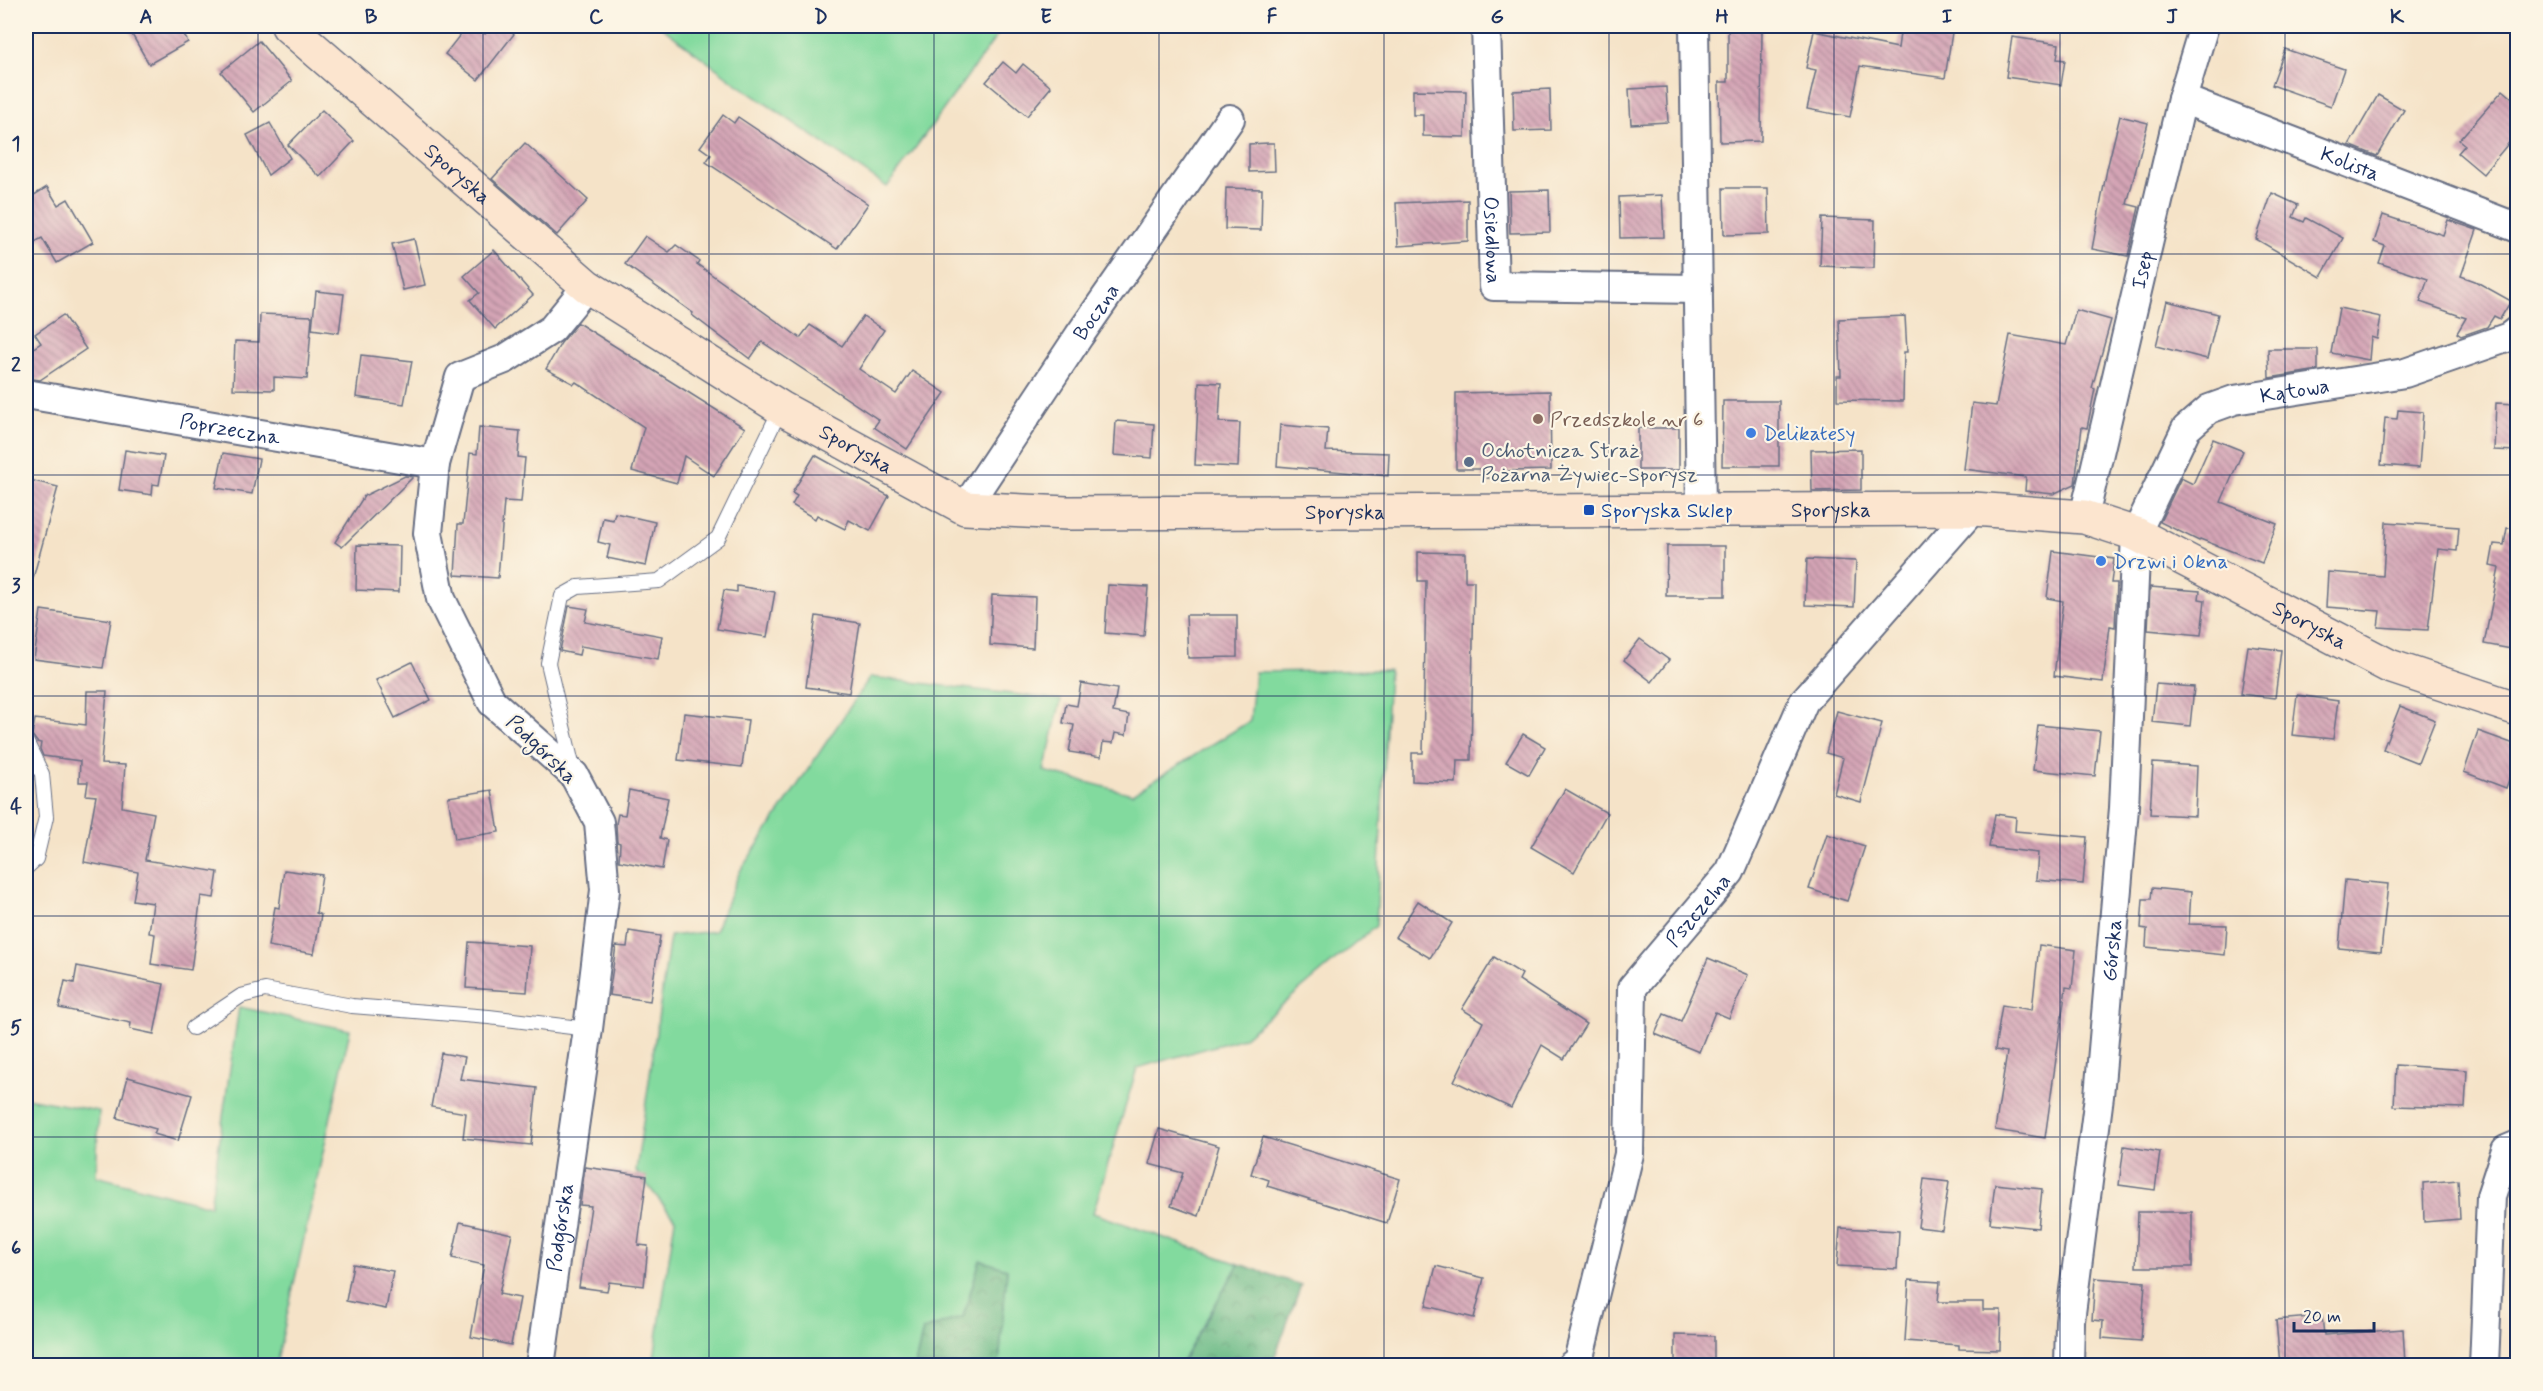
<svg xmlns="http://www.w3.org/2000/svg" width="2543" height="1391" font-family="Mynerve,sans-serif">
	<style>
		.grass { fill: #82da9e; stroke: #4e847e; stroke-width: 1.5 }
		.forest { fill: url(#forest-crowns); stroke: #427472; stroke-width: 1.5 }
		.building { fill: url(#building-back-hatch) }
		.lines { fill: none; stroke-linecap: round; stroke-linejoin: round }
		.lane-casing { stroke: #676e83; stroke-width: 16 }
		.street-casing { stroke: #676e83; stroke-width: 32 }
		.secondary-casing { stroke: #676e83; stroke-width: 36 }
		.lane { stroke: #fff; stroke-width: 14 }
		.street { stroke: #fff; stroke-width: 28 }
		.secondary { stroke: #fce5cf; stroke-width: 33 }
		.grid { fill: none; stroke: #1b2f5e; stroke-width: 1.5; stroke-opacity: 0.55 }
		.education-dot { fill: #8d6e63; stroke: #fcf5e5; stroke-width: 2 }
		.shop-dot { fill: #3f7fe0; stroke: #fcf5e5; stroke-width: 2 }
		.service-dot { fill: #5c6f8a; stroke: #fcf5e5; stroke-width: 2 }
		.transit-dot { fill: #1a4fb4; stroke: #fcf5e5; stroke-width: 2 }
		.labels { text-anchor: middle; stroke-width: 4.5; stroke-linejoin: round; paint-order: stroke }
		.street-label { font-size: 21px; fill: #1b2f5e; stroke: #fcf5e5 }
		.education-label { font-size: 21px; fill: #785e54; stroke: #fcf5e5; text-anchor: start }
		.shop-label { font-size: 21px; fill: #366cbe; stroke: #fcf5e5; text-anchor: start }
		.service-label { font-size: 21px; fill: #4e5e75; stroke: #fcf5e5; text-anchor: start }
		.transit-label { font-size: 21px; fill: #164399; stroke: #fcf5e5; text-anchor: start }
		.neatline { fill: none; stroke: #1b2f5e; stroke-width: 2 }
		.grid-label { font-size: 20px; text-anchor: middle; font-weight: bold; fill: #1b2f5e }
	</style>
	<defs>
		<pattern id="forest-crowns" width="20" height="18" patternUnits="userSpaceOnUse" patternTransform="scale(1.5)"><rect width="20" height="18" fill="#69ba85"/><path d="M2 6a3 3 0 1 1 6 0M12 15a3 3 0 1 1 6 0" fill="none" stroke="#569870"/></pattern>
		<pattern id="building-back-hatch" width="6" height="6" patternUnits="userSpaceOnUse" patternTransform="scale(1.5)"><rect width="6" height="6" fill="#d4a4b5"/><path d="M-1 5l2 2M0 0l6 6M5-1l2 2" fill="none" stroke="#ab8696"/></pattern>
	</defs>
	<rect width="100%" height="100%" fill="#fcf5e5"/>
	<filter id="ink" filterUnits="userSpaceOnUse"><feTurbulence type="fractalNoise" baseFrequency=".0167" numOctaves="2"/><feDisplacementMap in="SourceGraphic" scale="12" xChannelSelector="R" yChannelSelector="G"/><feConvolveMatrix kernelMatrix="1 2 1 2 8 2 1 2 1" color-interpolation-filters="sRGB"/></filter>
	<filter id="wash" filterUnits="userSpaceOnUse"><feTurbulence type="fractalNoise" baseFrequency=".008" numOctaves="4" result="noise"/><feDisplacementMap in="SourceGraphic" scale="24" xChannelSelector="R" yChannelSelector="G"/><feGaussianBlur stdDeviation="1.35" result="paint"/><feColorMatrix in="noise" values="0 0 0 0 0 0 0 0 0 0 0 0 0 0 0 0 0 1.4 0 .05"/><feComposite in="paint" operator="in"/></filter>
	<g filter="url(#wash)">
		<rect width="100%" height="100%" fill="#f5e3c8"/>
		<!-- grass -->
		<g class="grass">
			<polygon points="660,26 1004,26 887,187 733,81"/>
			<polygon points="1389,670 1376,926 1243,1038 1137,1068 1093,1213 1239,1264 1180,1365 999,1365 1007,1269 980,1261 963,1317 923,1330 915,1365 653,1365 675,1219 636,1171 670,936 715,931 740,871 870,677 1061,700 1044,771 1132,794 1250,721 1255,672"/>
			<polygon points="239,1007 350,1030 276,1365 26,1365 26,1098 99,1111 96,1176 210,1206"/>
		</g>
		<!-- forest -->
		<g class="forest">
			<polygon points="980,1260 1007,1269 999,1365 915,1365 923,1330 963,1317"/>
			<polygon points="1239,1264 1301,1285 1272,1365 1180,1365"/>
		</g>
		<g id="blocks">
			<!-- building -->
			<g class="building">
				<polygon points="127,26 179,26 188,42 149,64"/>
				<polygon points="467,26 474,26 485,34 491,26 502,26 514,34 478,80 445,54"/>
				<polygon points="1728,26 1762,26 1761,141 1720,142 1719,82 1728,82"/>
				<polygon points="1901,26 1953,26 1945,78 1860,66 1850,117 1807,109 1816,70 1806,68 1814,31 1898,48"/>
				<polygon points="2012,37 2059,44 2057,59 2065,60 2061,85 2006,77"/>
				<polygon points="259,41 292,81 254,112 221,72"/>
				<polygon points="2285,49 2344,69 2331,106 2272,85"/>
				<polygon points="1003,62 1016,73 1023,64 1051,87 1027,116 986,82"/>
				<polygon points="1666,87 1668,122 1631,124 1629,89"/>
				<polygon points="1550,89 1551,130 1514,131 1513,91"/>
				<polygon points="1413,90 1466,91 1465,137 1423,136 1423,115 1413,115"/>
				<polygon points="2503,90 2517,102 2517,133 2483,174 2458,153 2465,145 2459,140"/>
				<polygon points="2378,95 2404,110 2377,156 2349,145"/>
				<polygon points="322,110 354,141 320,177 288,145"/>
				<polygon points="723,115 734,123 738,117 868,204 837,249 706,162 711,155 700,147"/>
				<polygon points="2120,116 2148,123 2127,204 2139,207 2128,256 2092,249 2107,169"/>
				<polygon points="270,123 290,158 268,175 247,135"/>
				<polygon points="525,143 588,200 557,235 492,179"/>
				<polygon points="1269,143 1274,143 1275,171 1249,172 1249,144"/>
				<polygon points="47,187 58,205 68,199 93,242 57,263 42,238 26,247 26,200"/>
				<polygon points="1226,188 1262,189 1261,230 1225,229"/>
				<polygon points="1723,188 1768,188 1769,234 1724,235"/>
				<polygon points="1549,190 1550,232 1510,233 1509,191"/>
				<polygon points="2272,193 2298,205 2293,217 2304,222 2306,218 2343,238 2321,277 2256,239"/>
				<polygon points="1662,195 1664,237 1620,238 1619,197"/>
				<polygon points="1468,200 1468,241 1398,246 1396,203"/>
				<polygon points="2383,215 2443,235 2448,220 2477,230 2461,276 2475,281 2511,301 2500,319 2494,316 2487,327 2461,336 2457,333 2466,318 2420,302 2428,279 2379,263 2385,246 2374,242"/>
				<polygon points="1822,218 1875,220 1874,268 1820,266"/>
				<polygon points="645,236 669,252 676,245 699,261 697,264 800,338 810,325 842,346 863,316 884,330 859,369 896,394 912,371 945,393 907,449 874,427 879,420 762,342 750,359 692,315 693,313 625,264"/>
				<polygon points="414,239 425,285 403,290 392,244"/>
				<polygon points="494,250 533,295 495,329 470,300 479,293 464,276"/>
				<polygon points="316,291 344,294 339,333 312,329"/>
				<polygon points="2167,301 2218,314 2207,359 2156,346"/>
				<polygon points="2339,308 2381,317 2377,339 2371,337 2369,360 2331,353"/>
				<polygon points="2076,310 2111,320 2092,388 2095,389 2087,428 2082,427 2075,484 2053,494 2025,491 2026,477 1964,469 1972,403 1996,406 2010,335 2066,345"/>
				<polygon points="260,314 312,316 307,379 274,377 274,390 233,389 235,341 259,342"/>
				<polygon points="63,315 86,349 40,380 26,378 26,353 41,343 35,334"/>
				<polygon points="1905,316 1907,352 1904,352 1903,401 1837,400 1837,376 1841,376 1839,319"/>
				<polygon points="578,323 745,428 714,476 684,456 677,483 632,471 644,427 576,382 574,384 546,369 561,343"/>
				<polygon points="2268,349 2318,349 2318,370 2269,378"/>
				<polygon points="361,355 412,361 404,404 356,397"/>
				<polygon points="1199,382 1221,383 1219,422 1240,423 1238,467 1195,465"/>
				<polygon points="1550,391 1551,470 1508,471 1508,478 1482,478 1482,469 1456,469 1456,393"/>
				<polygon points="1723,401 1779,401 1779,466 1722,466"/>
				<polygon points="2496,403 2517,404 2517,451 2494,450"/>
				<polygon points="2398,410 2423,412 2419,468 2381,465 2385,418 2397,419"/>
				<polygon points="1116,421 1154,424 1152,458 1114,455"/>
				<polygon points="1280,425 1328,429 1326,451 1389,453 1388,476 1277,466"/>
				<polygon points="479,427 520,431 518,457 525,458 521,502 504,501 498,578 455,575 458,524 463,524 470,453 477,454"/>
				<rect x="1638" y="428" width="41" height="42"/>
				<polygon points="2213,439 2243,451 2221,502 2277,524 2262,563 2200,539 2199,541 2160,522 2181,478 2193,484"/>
				<polygon points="1861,449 1861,490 1812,491 1811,450"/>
				<polygon points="125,450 164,456 159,485 153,484 152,495 119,490"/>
				<polygon points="223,453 259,459 252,494 216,488"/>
				<polygon points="815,455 889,496 870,531 849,520 845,529 817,515 815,519 792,505 797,496 792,493"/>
				<polygon points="405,476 413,477 342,547 335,542 364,496"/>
				<polygon points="26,479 58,487 32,582 26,581"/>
				<polygon points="615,513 655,522 646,566 607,558 610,545 598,542 603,518 613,520"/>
				<polygon points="2386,522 2459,527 2457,551 2438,549 2428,630 2378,627 2380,611 2326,607 2328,572 2383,576"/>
				<polygon points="2507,528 2517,529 2517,650 2484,644 2499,568 2490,566 2494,544 2504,545"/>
				<polygon points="357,545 400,546 399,592 356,590"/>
				<polygon points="1667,546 1725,546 1725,596 1666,596"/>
				<polygon points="2053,551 2114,559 2111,583 2117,583 2115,627 2110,626 2103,682 2054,676 2063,601 2047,598"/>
				<polygon points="1418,552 1465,553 1465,581 1474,581 1471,760 1457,760 1456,783 1412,781 1412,753 1423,753 1426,581 1418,581"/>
				<polygon points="1807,559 1856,561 1854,607 1805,605"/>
				<polygon points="1108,585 1148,587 1144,636 1105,633"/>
				<polygon points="737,586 775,592 767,637 717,629 724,590 737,592"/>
				<polygon points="2150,587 2200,591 2199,599 2205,600 2201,635 2148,630"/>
				<polygon points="992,595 1035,597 1033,648 990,645"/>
				<polygon points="569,606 588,609 585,622 662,636 658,659 581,646 579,655 560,651"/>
				<polygon points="41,610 111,620 103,668 34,659"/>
				<polygon points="1186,615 1237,615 1237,657 1188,658"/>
				<polygon points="816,616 860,623 849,693 806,687"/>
				<polygon points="1640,639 1669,660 1652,682 1624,660"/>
				<polygon points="2248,646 2281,650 2275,698 2241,694"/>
				<polygon points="412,662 431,700 395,718 376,680"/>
				<polygon points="1081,683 1117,689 1113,712 1129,715 1126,735 1115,733 1113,743 1103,742 1101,757 1069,752 1074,725 1063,723 1066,704 1077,706"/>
				<polygon points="2156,684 2194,687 2190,726 2152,722"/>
				<polygon points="87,691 107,691 101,764 125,765 122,807 154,813 145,860 218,872 214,898 201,896 191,970 151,964 155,934 149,933 153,903 133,900 138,872 84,862 96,796 86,795 88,782 79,782 80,761 43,756 40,749 41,743 37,742 32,735 35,719 86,725"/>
				<polygon points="2297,695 2338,701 2333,739 2292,735"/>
				<polygon points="2400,706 2435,720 2418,763 2383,749"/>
				<polygon points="1837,711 1882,723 1861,802 1834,794 1843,758 1826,753"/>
				<polygon points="684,713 748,720 742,767 678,760"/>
				<polygon points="2038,725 2100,731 2095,776 2033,770"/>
				<polygon points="2478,731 2517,745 2517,756 2506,788 2464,772"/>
				<polygon points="1523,734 1545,747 1529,775 1506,762"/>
				<polygon points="2153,763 2197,766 2195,816 2150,814"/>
				<polygon points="1565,789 1607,813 1574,872 1531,847"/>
				<polygon points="492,790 499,832 455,839 448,797"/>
				<polygon points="629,790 668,798 660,838 667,840 662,869 619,861 620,843 617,842 616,824 618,814 625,815"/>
				<polygon points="1995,814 2016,817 2015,831 2087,837 2083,884 2036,880 2038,853 1989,847"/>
				<polygon points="1827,834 1865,846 1847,901 1809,889"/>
				<polygon points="284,870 322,875 316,913 321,915 314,954 268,946 275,907 279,908"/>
				<polygon points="2345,880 2388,884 2381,952 2339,948"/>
				<polygon points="2152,888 2191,892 2189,924 2227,925 2225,955 2146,947 2147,929 2141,928 2143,899 2151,899"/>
				<polygon points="1418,901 1452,923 1430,958 1395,937"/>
				<polygon points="629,931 660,936 650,1001 609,995 616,946 627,947"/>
				<polygon points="469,942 530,946 527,992 466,988"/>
				<polygon points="2039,945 2076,950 2072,988 2066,987 2045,1138 1995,1130 2007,1052 1995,1050 2002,1005 2032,1010"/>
				<polygon points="1494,957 1522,974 1519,980 1586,1024 1564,1059 1542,1045 1511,1108 1454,1081 1483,1022 1462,1009"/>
				<polygon points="1708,958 1748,975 1729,1018 1715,1012 1699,1052 1655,1034 1664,1014 1681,1021"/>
				<polygon points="77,966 164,984 154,1034 130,1029 131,1023 59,1008 65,981 74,983"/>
				<polygon points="441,1053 465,1057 460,1079 537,1088 531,1145 463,1138 466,1113 431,1107"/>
				<polygon points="2396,1065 2467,1070 2465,1108 2394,1106"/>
				<polygon points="128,1077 192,1095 178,1141 154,1134 156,1129 117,1118"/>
				<polygon points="1159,1129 1219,1146 1199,1216 1171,1206 1183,1173 1149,1164"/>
				<polygon points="1263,1137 1400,1179 1387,1223 1267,1186 1269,1180 1251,1174"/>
				<polygon points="2124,1146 2160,1152 2155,1190 2119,1185"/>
				<polygon points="585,1167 647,1176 638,1245 648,1246 644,1286 609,1282 607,1291 579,1287 591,1206 580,1205"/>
				<polygon points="1924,1179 1949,1182 1942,1230 1918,1227"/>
				<polygon points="2458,1180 2460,1219 2424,1222 2423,1183"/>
				<polygon points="1995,1184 2042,1189 2038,1228 1990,1223"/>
				<polygon points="2138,1212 2192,1212 2192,1267 2136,1267"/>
				<polygon points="460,1222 512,1234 499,1294 520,1298 511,1345 471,1337 484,1265 452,1258"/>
				<polygon points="1840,1228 1899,1231 1897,1269 1837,1266"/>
				<polygon points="353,1264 393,1271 386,1309 346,1301"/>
				<polygon points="1436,1266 1484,1278 1474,1318 1426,1306"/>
				<polygon points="2095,1278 2145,1282 2141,1341 2102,1338 2103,1321 2092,1320"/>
				<polygon points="1909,1280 1940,1282 1938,1302 1983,1302 1983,1310 2001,1310 2000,1350 1959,1349 1959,1345 1905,1341"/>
				<polygon points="2322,1316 2324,1335 2403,1329 2405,1364 2280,1365 2276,1320"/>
				<polygon points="1675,1335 1714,1336 1714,1365 1675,1365"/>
			</g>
		</g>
	</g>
	<g filter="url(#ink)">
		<use href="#blocks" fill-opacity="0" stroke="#676e83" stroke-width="1.5"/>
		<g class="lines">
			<defs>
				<g id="lane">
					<polyline points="26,741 42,774 46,817 36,859 26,868"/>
					<polyline points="573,768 548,663 562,596 578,587 659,581 718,538 781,408"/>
					<polyline points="193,1028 241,996 265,990 352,1006 489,1017 588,1029"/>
				</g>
				<g id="street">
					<path id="s1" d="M1486,26L1494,286L1698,289"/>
					<polyline points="1694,26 1701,510"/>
					<path id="s2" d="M2182,99L2518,228"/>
					<path id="s3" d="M26,394L435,464"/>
					<path id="s4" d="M965,508L1079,336L1230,119"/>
					<path id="s5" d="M2084,517L2182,99L2204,26"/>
					<path id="s6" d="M540,1366L588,1029L605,890L599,822L574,775L492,702L441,599L428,533L435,464L460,377L505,359L552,329L587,286"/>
					<path id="s7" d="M1571,1366L1578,1361L1629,1154L1632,988L1730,872L1804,701L1973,509"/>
					<path id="s8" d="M2069,1366L2070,1321L2099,1096L2124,808L2136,534L2186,429L2209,409L2234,400L2405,373L2509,337L2518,330"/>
					<polyline points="2484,1366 2491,1196 2506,1150 2518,1145"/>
				</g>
				<g id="secondary">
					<path id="s9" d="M288,26L587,286L781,408L965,508L1067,513L1973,509L2084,517L2136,534L2389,666L2518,709"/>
				</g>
			</defs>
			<!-- lane casing -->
			<use href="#lane" class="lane-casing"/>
			<!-- street casing -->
			<use href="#street" class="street-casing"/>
			<!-- secondary casing -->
			<use href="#secondary" class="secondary-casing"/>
			<!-- lane -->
			<use href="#lane" class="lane"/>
			<!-- street -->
			<use href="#street" class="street"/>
			<!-- secondary -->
			<use href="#secondary" class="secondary"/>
		</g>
	</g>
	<!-- grid -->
	<path class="grid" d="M258,26V1366M483,26V1366M709,26V1366M934,26V1366M1159,26V1366M1384,26V1366M1609,26V1366M1834,26V1366M2060,26V1366M2285,26V1366M26,254H2518M26,475H2518M26,696H2518M26,916H2518M26,1137H2518"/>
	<!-- markers -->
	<circle class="education-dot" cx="1538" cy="419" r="6"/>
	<g class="shop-dot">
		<circle cx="1751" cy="433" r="6"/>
		<circle cx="2101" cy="561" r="6"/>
	</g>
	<circle class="service-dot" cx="1469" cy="462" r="6"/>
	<rect class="transit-dot" x="1583" y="504" width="12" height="12" rx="3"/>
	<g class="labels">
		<!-- street labels -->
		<g class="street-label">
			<text dy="7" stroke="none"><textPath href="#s2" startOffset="180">Kolista</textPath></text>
			<text dy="7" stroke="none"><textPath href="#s9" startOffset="225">Sporyska</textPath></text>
			<text dy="7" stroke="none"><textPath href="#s1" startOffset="214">Osiedlowa</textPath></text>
			<text dy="7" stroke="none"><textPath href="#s5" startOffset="254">Isep</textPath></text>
			<text dy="7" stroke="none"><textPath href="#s4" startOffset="236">Boczna</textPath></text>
			<text dy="7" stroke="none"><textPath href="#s8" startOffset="1070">Kątowa</textPath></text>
			<text dy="7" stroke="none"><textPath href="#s3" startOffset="207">Poprzeczna</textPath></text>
			<text dy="7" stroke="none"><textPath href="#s9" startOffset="711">Sporyska</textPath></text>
			<text dy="7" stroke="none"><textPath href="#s9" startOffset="1701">Sporyska</textPath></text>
			<text dy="7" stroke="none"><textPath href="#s9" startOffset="1215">Sporyska</textPath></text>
			<text dy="7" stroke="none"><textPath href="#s9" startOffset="2205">Sporyska</textPath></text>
			<text transform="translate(542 749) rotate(44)" y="7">Podgórska</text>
			<text dy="7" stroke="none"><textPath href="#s7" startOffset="490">Pszczelna</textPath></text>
			<text dy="7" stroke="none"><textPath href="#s8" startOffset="418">Górska</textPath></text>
			<text dy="7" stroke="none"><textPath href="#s6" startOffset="140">Podgórska</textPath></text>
		</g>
		<!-- education labels -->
		<g class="education-label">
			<text x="1550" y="426">Przedszkole nr 6</text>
		</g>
		<!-- shop labels -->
		<g class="shop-label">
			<text x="1763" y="440">Delikatesy</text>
			<text x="2113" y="568">Drzwi i Okna</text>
		</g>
		<!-- service labels -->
		<g class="service-label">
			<text x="1481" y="457">Ochotnicza Straż<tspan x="1481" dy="24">Pożarna Żywiec-Sporysz</tspan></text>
		</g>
		<!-- transit labels -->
		<g class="transit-label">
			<text x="1601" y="517">Sporyska Sklep</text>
		</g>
	</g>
	<!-- margin -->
	<rect width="2543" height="1391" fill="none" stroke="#fcf5e5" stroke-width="66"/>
	<!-- scale -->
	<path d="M2294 1322v9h80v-9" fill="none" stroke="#1b2f5e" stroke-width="3"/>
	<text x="2303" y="1322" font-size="18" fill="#1b2f5e" stroke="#fcf5e5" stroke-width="4.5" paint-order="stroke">20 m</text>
	<rect x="33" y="33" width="2477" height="1325" class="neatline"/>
	<g class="grid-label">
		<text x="146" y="23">A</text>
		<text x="371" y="23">B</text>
		<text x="596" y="23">C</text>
		<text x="821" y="23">D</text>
		<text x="1046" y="23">E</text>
		<text x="1272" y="23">F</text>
		<text x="1497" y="23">G</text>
		<text x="1722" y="23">H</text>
		<text x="1947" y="23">I</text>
		<text x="2172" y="23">J</text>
		<text x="2397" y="23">K</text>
		<text x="16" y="150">1</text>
		<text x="16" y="371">2</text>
		<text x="16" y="592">3</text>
		<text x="16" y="813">4</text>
		<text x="16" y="1034">5</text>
		<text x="16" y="1254">6</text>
	</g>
</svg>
